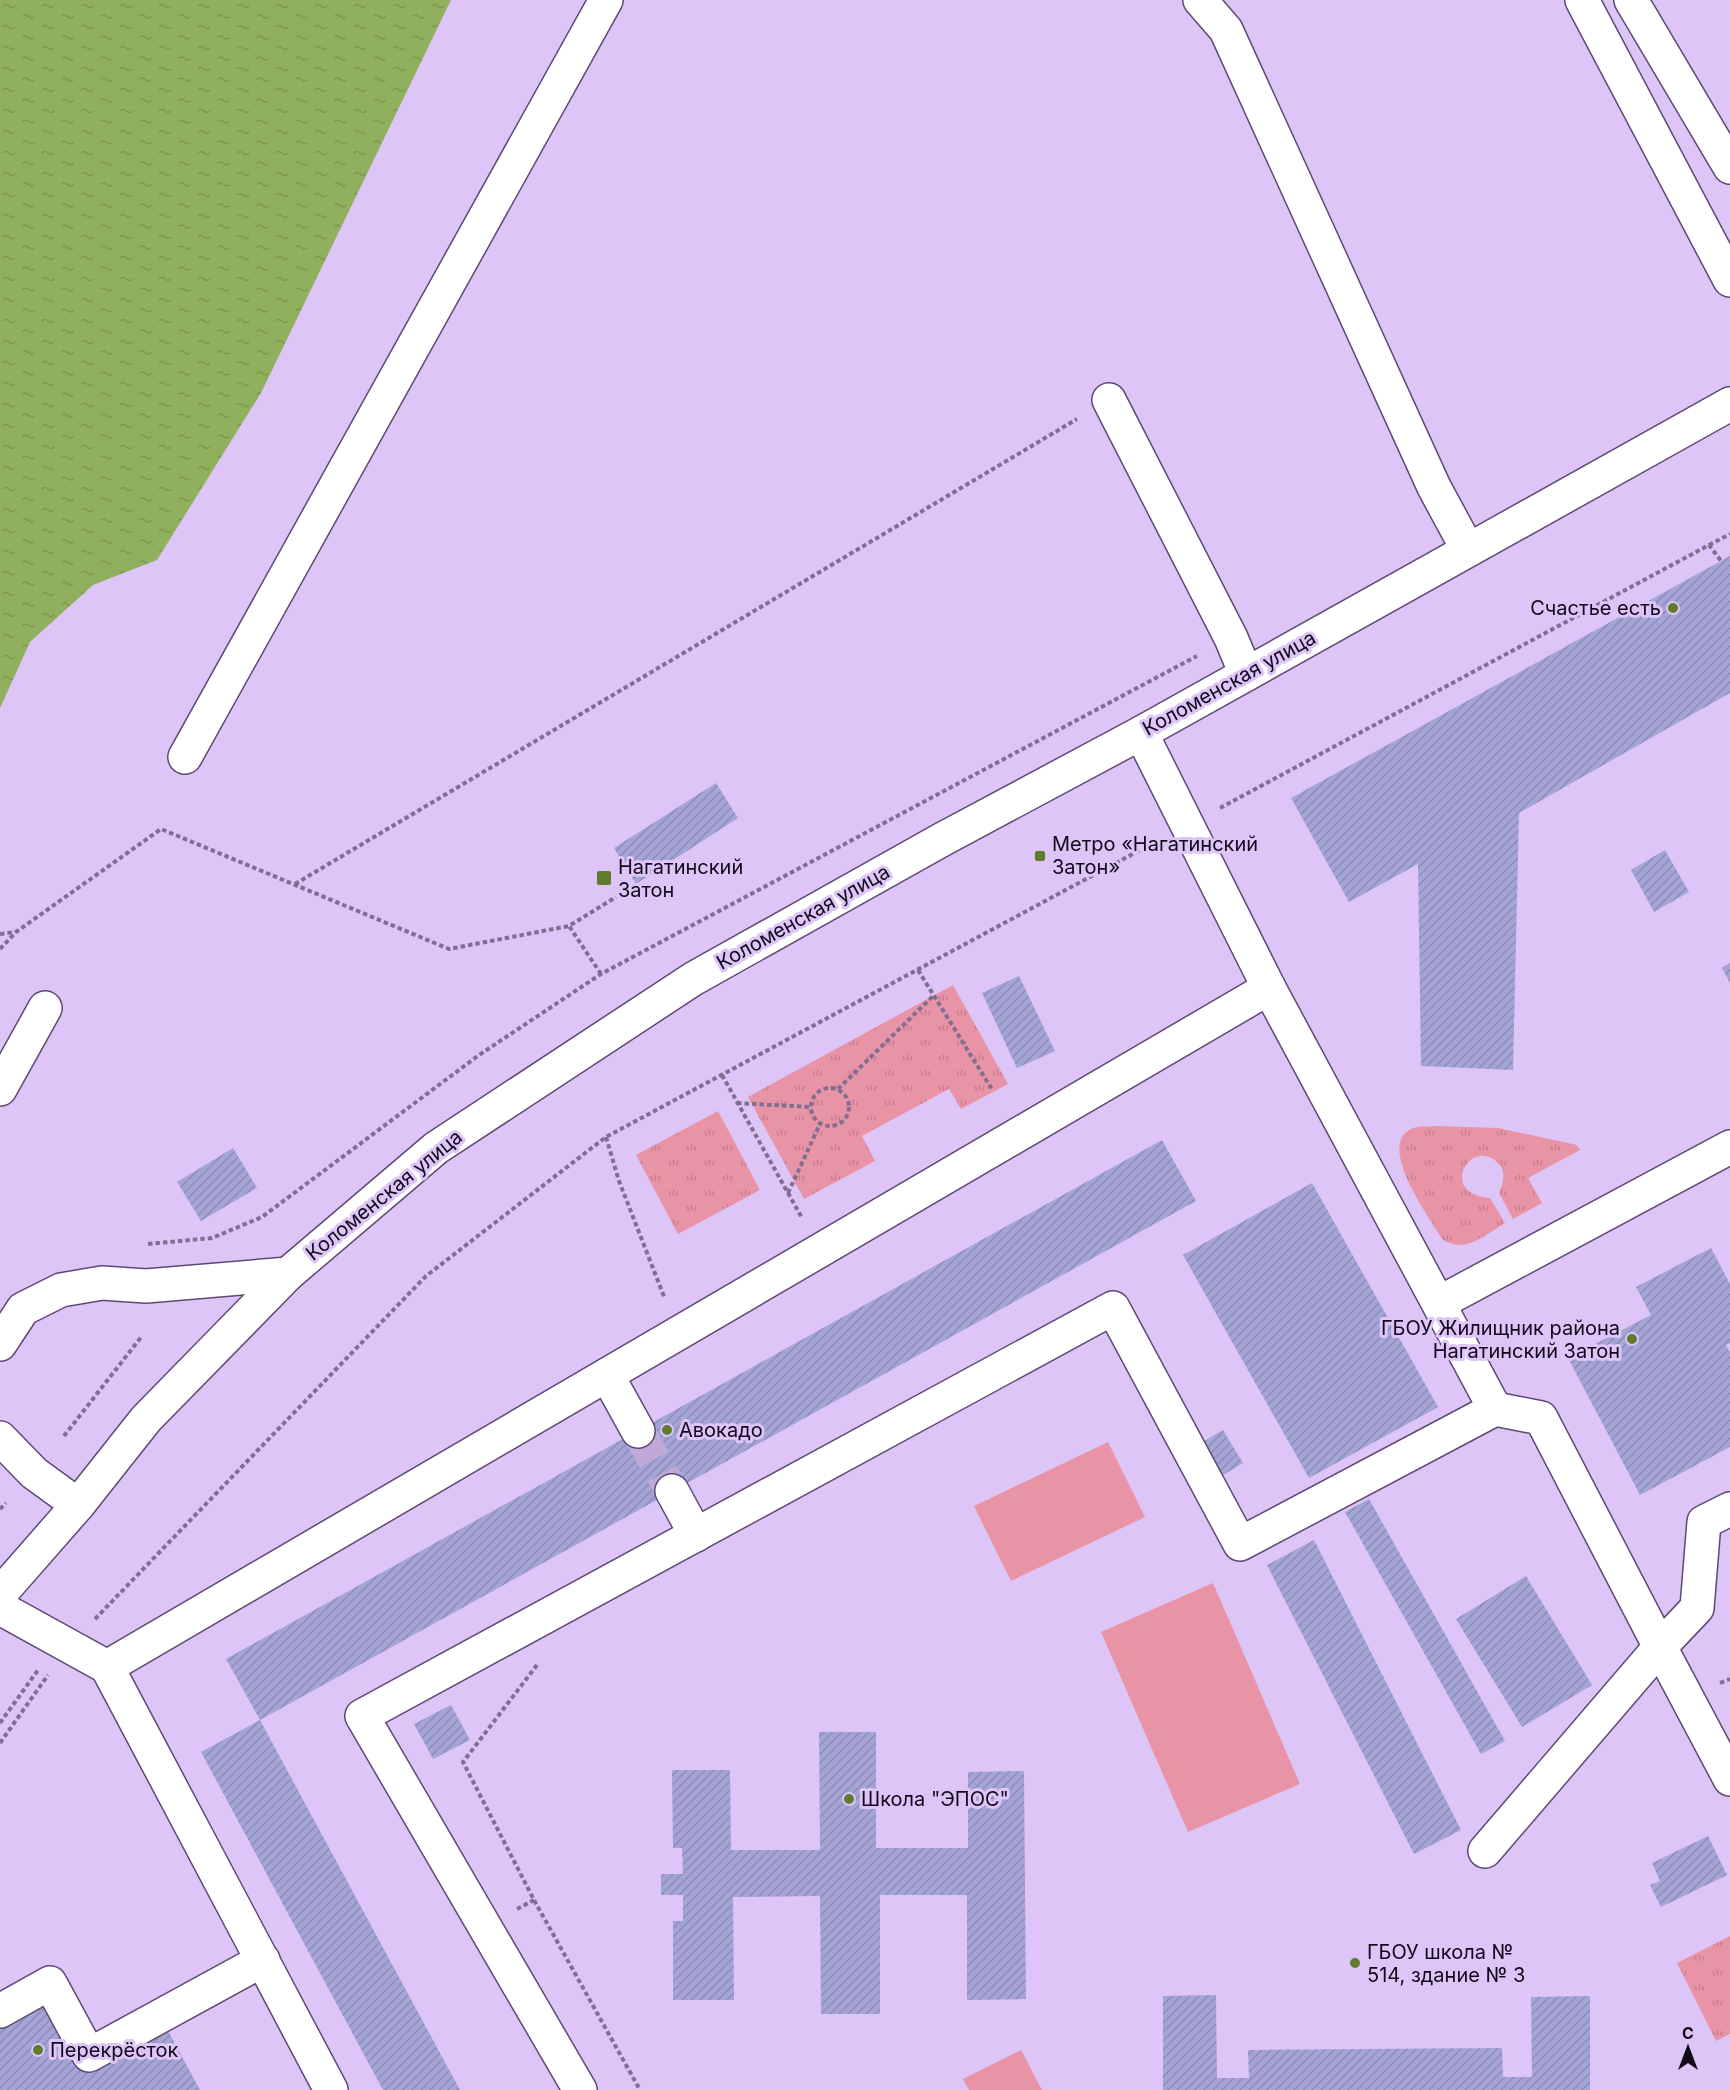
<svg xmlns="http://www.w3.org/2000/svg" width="1730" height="2090" font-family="Inter,sans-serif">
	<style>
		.grass { fill: url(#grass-tufts) }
		.pitch { fill: #e994a6 }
		.water { fill: url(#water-ripples) }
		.building { fill: url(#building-hatch) }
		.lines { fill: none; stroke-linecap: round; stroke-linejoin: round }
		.minor-tunnel { stroke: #bfa9d7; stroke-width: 33; stroke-dasharray: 33 16; stroke-linecap: butt }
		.minor-casing { stroke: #5e4974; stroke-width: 36 }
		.path { stroke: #806f92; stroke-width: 4; stroke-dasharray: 4.5 3; stroke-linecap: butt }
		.minor { stroke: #fff; stroke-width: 33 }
		.poi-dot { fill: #607a2e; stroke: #ddc5f8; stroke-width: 2 }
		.labels { text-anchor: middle; stroke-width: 6; stroke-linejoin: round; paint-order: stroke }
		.poi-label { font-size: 20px; fill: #12091a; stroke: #ddc5f8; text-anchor: start }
		.street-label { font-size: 20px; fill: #12091a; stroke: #ddc5f8 }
	</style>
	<defs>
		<pattern id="grass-tufts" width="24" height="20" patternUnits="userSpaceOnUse" patternTransform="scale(1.5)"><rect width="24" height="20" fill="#e994a6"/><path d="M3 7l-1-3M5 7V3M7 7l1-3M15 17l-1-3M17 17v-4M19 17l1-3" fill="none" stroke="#c77e8e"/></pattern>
		<pattern id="water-ripples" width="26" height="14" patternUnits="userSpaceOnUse" patternTransform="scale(1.5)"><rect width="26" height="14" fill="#91b05e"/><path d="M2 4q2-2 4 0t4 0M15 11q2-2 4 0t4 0" fill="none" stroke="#7c9651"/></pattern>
		<pattern id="building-hatch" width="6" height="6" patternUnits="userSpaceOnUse" patternTransform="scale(1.5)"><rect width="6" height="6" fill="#a5a4d7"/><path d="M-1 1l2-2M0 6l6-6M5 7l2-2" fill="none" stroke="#8d8cb8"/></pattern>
	</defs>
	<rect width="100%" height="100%" fill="#ddc5f8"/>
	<!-- grass -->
	<g class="grass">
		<polygon points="953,985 1008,1084 961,1109 949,1089 862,1136 875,1161 804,1199 748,1097"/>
		<polygon points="718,1111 760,1190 678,1234 636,1155"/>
		<path d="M1435,1126L1498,1128L1577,1145L1580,1150L1528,1178L1542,1203L1513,1219L1499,1193C1503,1183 1507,1172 1498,1163C1471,1136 1437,1194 1490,1198L1505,1223C1485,1235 1464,1255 1442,1239C1430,1218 1370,1138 1417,1127C1422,1126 1429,1127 1435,1126Z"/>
		<polygon points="1730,1936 1730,2034 1716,2041 1677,1963"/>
	</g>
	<!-- pitch -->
	<g class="pitch">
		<polygon points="1108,1442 1145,1517 1011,1581 974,1506"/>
		<polygon points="1213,1583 1300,1784 1188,1832 1101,1632"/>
		<polygon points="1021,2050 1042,2090 969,2090 963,2079"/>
	</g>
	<!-- water -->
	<polygon class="water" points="0,0 451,0 261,393 157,560 93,585 30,642 0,708"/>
	<!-- building -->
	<g class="building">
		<polygon points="1730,556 1730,693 1519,813 1513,1070 1421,1066 1418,864 1349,902 1291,798"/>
		<polygon points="716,783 738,818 636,884 614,848"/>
		<polygon points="1665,850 1689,892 1654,912 1631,870"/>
		<polygon points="1730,963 1730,983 1722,968"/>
		<polygon points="1019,976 1055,1051 1017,1068 982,993"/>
		<polygon points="1162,1140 1196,1201 260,1720 226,1659"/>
		<polygon points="233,1148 257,1188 201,1221 177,1182"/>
		<polygon points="1312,1183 1438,1407 1309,1478 1183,1255"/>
		<polygon points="1711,1248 1730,1284 1730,1343 1726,1345 1730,1352 1730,1447 1640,1495 1568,1358 1651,1315 1636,1287"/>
		<polygon points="1223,1430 1243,1463 1215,1480 1194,1447"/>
		<polygon points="1369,1499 1505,1741 1481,1754 1345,1512"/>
		<polygon points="1314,1540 1461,1830 1414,1854 1267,1565"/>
		<polygon points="1526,1576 1592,1685 1522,1727 1456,1619"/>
		<polygon points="451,1705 470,1740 433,1759 414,1724"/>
		<polygon points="260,1720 281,1759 460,2090 383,2090 201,1752"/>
		<polygon points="819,1732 876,1732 876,1848 968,1848 968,1772 1024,1771 1026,1999 967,2000 967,1895 880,1895 880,2014 821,2014 820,1896 733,1897 734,2000 673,2000 673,1921 683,1921 683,1895 661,1895 661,1874 683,1874 682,1848 673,1848 672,1770 730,1770 731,1850 820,1850"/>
		<polygon points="1708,1836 1727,1875 1661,1907 1650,1885 1660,1881 1652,1863"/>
		<polygon points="1216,1995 1217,2078 1249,2078 1248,2050 1502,2048 1503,2077 1532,2077 1531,1997 1590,1996 1590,2090 1163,2090 1163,1996"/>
		<polygon points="47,1997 87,2071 167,2029 200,2090 0,2090 0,2022"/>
	</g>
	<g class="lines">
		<!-- minor-tunnel -->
		<polyline class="minor-tunnel" points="638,1431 672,1491"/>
		<defs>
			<g id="minor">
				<polyline points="1200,0 1226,30 1434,487 1468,550"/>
				<polyline points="1582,0 1730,280"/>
				<polyline points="1631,0 1730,167"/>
				<polyline points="1109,400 1231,638 1246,674"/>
				<polyline points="1141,733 1269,988"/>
				<polyline points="185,757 606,0"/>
				<polyline points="0,1089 45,1008"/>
				<polyline points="1439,1303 1730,1147"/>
				<polyline points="0,1344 23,1309 61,1290 102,1283 146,1286 288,1274"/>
				<polyline points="607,1375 638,1431"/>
				<polyline points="0,1438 34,1473 78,1505"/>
				<polyline points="672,1491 696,1535"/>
				<polyline points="1730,1509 1704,1522 1697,1608 1660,1647 1730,1779"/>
				<polyline points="0,1594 78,1505 146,1419 288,1274 436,1148 693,979 943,839 1141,733 1730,404"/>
				<polyline points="0,1608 107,1667 331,2090"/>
				<polyline points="107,1667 1269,988 1495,1409 1240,1544 1113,1308 362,1716 580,2090"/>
				<polyline points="1485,1851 1660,1647 1541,1418 1495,1409"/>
				<polyline points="0,2011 50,1983 89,2055 263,1960"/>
			</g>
		</defs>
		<!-- minor casing -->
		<use href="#minor" class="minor-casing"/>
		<!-- path -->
		<g class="path">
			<polyline points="1709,545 1730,534"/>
			<polyline points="1220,808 1709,545 1721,561"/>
			<polyline points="295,884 1077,419"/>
			<polyline points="0,934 15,932"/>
			<polyline points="0,949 16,932 161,829 449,949 569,926"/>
			<polyline points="918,970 993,1091"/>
			<polyline points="601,974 569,926 616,897"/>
			<polyline points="722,1075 802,1218"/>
			<circle cx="830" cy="1107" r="19"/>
			<polyline points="838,1089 933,996"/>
			<polyline points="737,1103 810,1107"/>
			<polyline points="606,1137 619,1181 665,1299"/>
			<polyline points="788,1193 820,1124"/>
			<polyline points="148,1244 212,1238 262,1217 479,1055 601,974 1197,656"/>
			<polyline points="64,1436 142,1336"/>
			<polyline points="0,1509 6,1503"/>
			<polyline points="95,1619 426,1276 606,1137 1155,842"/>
			<polyline points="537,1665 463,1762 534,1900 640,2090"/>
			<polyline points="1720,1683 1730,1679"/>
			<polyline points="0,1723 38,1670"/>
			<polyline points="0,1743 48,1675"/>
			<polyline points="517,1909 534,1900"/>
		</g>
		<!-- minor -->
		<use href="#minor" class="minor"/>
	</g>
	<!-- markers -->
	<g class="poi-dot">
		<circle cx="1673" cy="608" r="6"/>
		<rect x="1034" y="850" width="12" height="12" rx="3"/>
		<rect x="596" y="870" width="16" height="16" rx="3"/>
		<circle cx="1632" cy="1339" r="6"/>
		<circle cx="667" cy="1430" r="6"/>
		<circle cx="849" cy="1799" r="6"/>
		<circle cx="1355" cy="1963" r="6"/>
		<circle cx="38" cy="2050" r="6"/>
	</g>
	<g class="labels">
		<!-- poi labels -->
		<g class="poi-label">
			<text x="1661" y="615" text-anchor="end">Счастье есть</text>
			<text x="1052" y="851">Метро «Нагатинский<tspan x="1052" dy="23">Затон»</tspan></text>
			<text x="618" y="874">Нагатинский<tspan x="618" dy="23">Затон</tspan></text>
			<text x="1620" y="1335" text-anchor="end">ГБОУ Жилищник района<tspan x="1620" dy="23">Нагатинский Затон</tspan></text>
			<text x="679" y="1437">Авокадо</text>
			<text x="861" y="1806">Школа "ЭПОС"</text>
			<text x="1367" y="1959">ГБОУ школа №<tspan x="1367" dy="23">514, здание № 3</tspan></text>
			<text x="50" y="2057">Перекрёсток</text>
		</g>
		<!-- street labels -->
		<g class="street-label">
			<text transform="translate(1229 683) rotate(-29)" y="7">Коломенская улица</text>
			<text transform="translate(803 917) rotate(-29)" y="7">Коломенская улица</text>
			<text transform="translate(384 1195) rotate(-39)" y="7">Коломенская улица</text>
		</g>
	</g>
	<!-- north arrow -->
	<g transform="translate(1688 2048)" stroke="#ddc5f8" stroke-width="4.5" paint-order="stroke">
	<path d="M0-4.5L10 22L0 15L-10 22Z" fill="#12091a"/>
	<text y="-9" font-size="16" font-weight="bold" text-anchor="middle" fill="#12091a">С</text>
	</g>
</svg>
